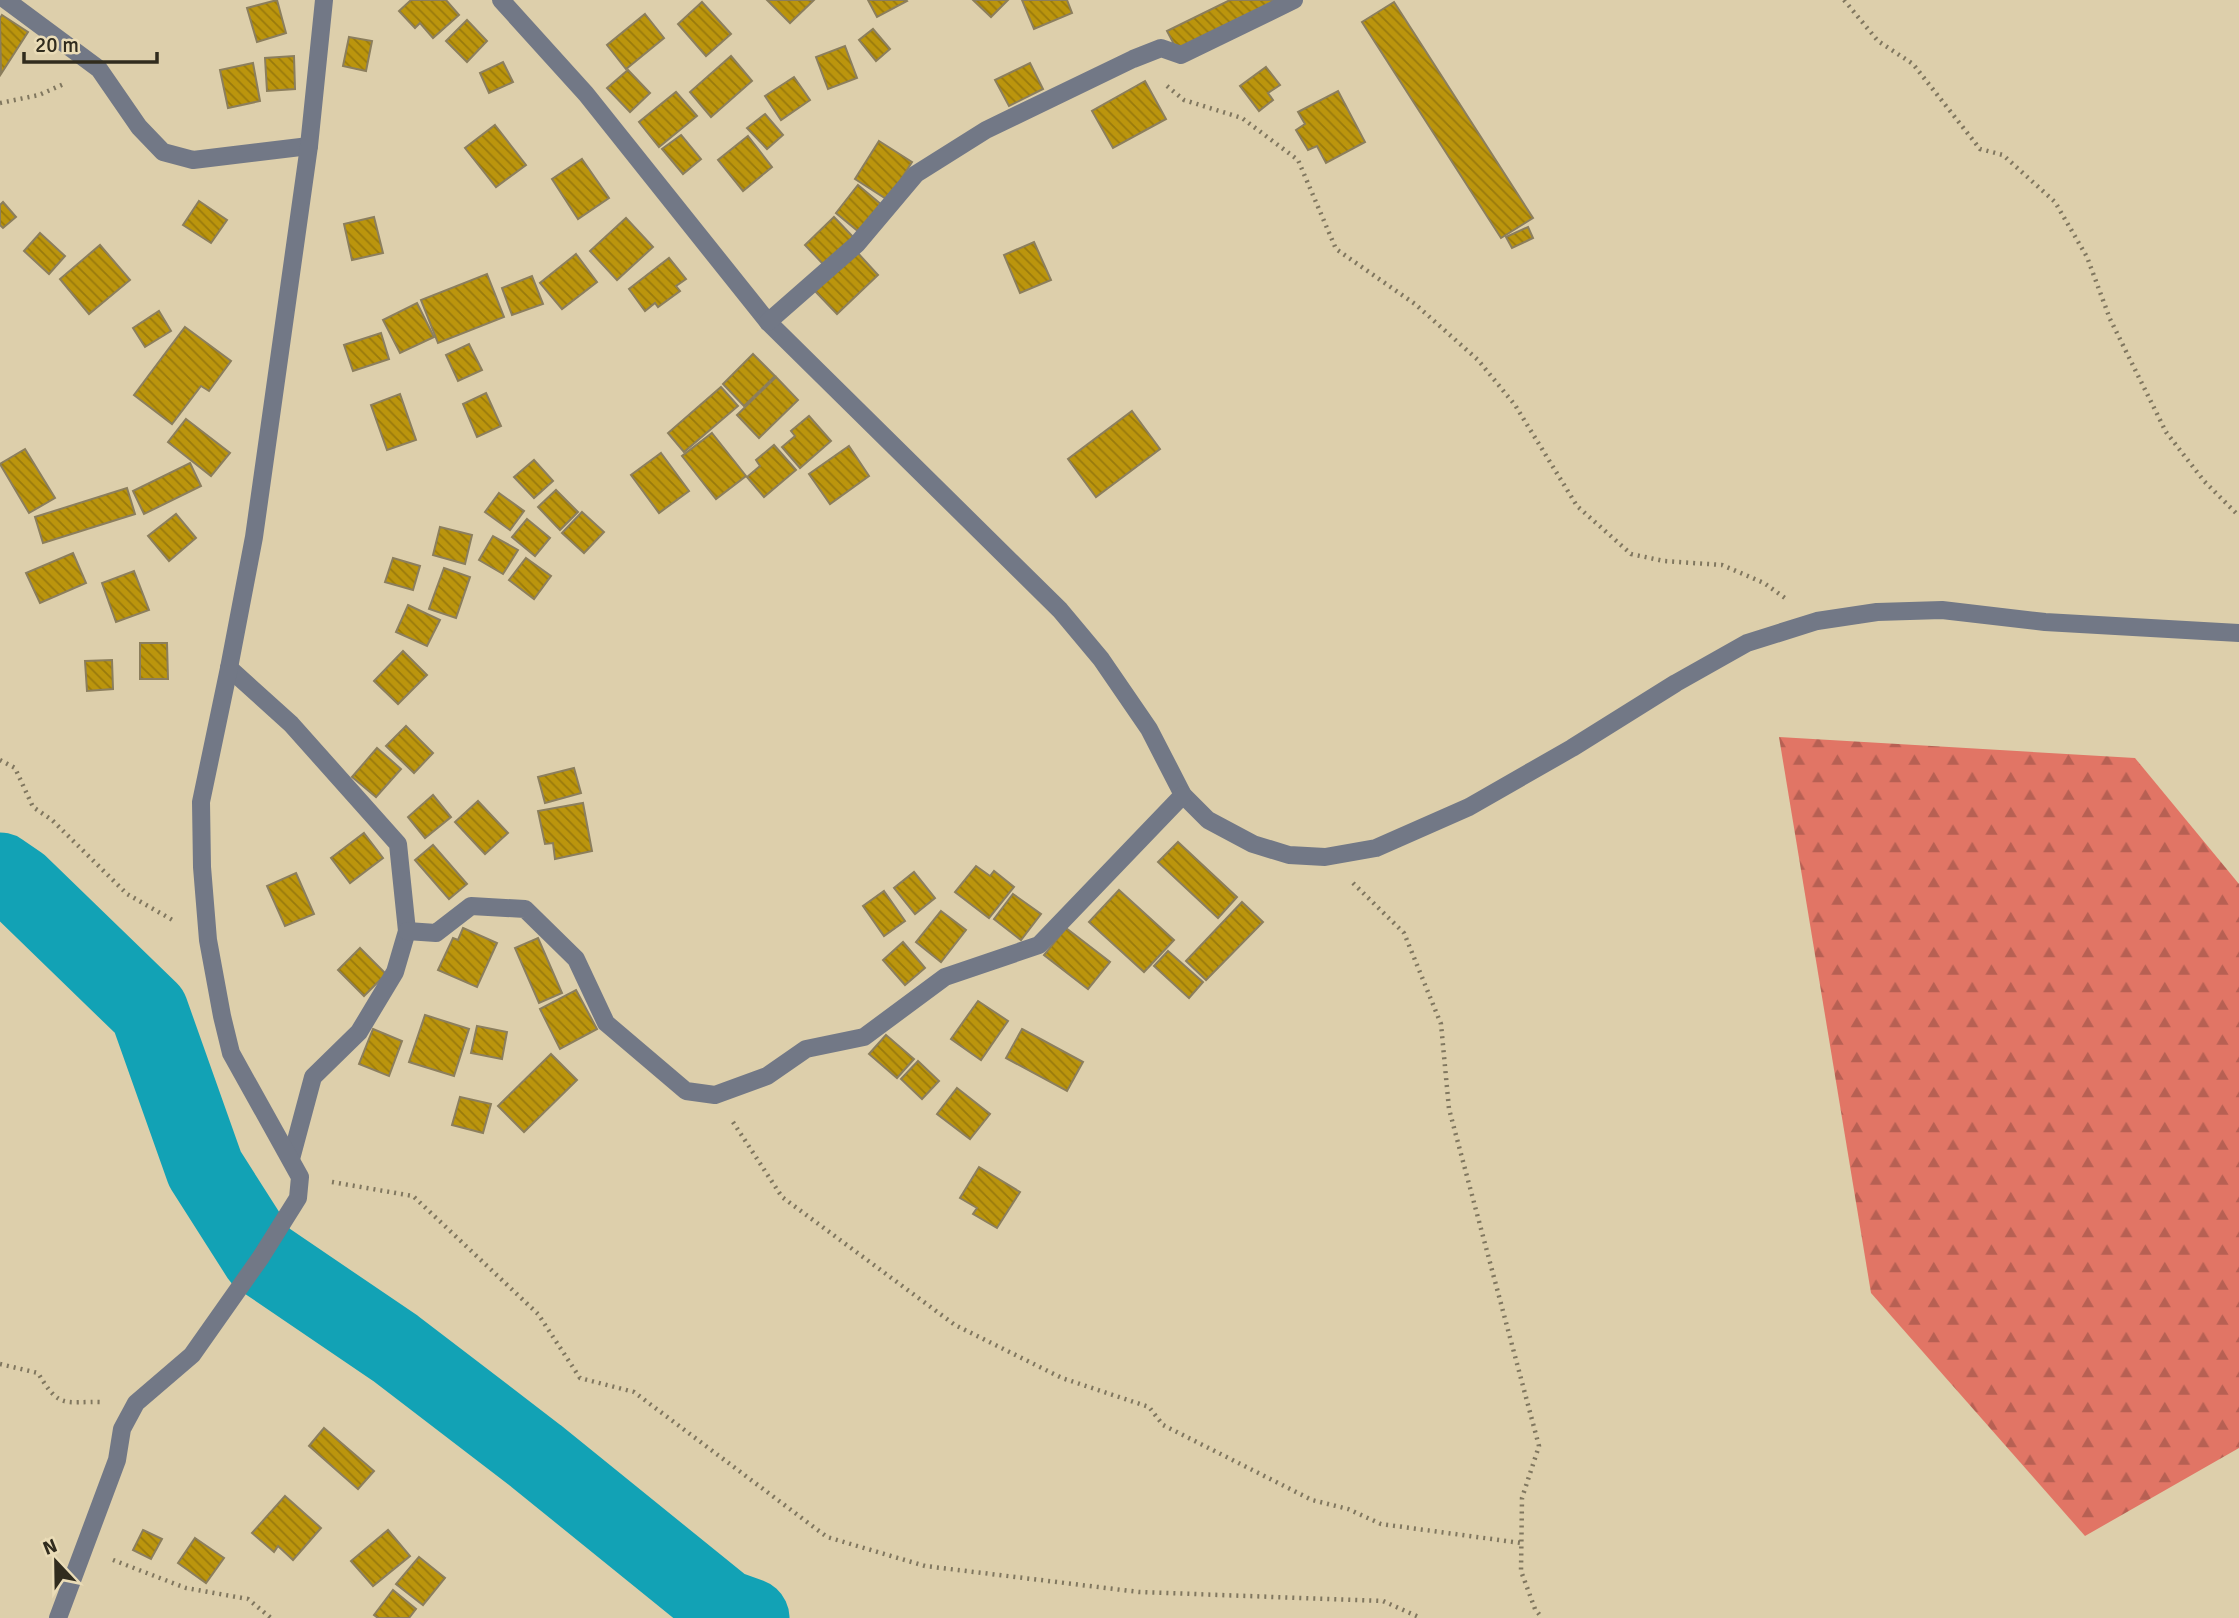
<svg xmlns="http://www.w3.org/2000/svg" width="2239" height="1618" font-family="Signika,sans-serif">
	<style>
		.forest { fill: url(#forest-firs) }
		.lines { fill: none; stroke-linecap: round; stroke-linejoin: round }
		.river { stroke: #12a2b5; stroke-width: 79 }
		.building { fill: url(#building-back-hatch); stroke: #8b7e5d; stroke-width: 2 }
		.path { stroke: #80775f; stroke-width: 4.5; stroke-dasharray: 2 5; stroke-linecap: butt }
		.minor { stroke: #727886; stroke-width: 18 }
	</style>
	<defs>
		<pattern id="forest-firs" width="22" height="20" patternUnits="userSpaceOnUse" patternTransform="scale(1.75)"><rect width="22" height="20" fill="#e17565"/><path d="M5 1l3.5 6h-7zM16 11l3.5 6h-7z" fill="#b76053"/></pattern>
		<pattern id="building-back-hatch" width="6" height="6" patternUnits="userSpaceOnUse" patternTransform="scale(1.75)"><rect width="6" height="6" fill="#bb950d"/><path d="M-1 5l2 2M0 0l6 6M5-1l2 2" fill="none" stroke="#997a0c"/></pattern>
	</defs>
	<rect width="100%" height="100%" fill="#ddcfab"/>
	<!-- forest -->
	<polygon class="forest" points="1779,737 2135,758 2239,884 2239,1448 2085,1536 1871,1293"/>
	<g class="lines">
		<!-- river -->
		<polyline class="river" points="0,872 19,885 149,1011 205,1169 261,1257 395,1348 536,1456 725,1609 750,1618"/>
	</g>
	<!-- building -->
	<g class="building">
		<polygon points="277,0 286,33 257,42 247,8"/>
		<polygon points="411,0 446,0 459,15 433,38 420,23 415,28 399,11"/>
		<polygon points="767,0 814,0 790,23"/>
		<polygon points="868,0 906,0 907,1 877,17"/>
		<polygon points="973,0 1008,0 991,17"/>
		<polygon points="1022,0 1067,0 1072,13 1034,29"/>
		<polygon points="1230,0 1278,0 1177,50 1167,31"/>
		<polygon points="702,2 731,34 706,56 678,24"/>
		<polygon points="1394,2 1533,218 1501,238 1362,22"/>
		<polygon points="645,14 664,38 626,69 607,45"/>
		<polygon points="2,15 28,32 1,74 0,18"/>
		<polygon points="467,20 487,41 467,62 446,41"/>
		<polygon points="873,29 890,49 876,61 859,40"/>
		<polygon points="349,37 372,41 366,71 343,66"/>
		<polygon points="845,46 857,78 828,89 816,57"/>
		<polygon points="294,56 295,89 267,91 265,58"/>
		<polygon points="731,56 752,81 711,117 690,92"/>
		<polygon points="503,62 513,82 489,93 480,73"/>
		<polygon points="253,63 260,101 228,108 220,70"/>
		<polygon points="1030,63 1043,89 1009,106 995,80"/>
		<polygon points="1266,67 1280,85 1268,93 1273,100 1259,111 1240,86"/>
		<polygon points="628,70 650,93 630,112 607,88"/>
		<polygon points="794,77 810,100 781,120 765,96"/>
		<polygon points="1145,81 1166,119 1113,148 1092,111"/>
		<polygon points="1338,91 1365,142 1326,163 1317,146 1308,150 1296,130 1305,124 1298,112"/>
		<polygon points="676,92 697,116 659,147 639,122"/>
		<polygon points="765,114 783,135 767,149 747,128"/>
		<polygon points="495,125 526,165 496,187 465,148"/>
		<polygon points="681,135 701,159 683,174 662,149"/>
		<polygon points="748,136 772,167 743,191 718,160"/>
		<polygon points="879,141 912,162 888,200 855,179"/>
		<polygon points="582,159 609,198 578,219 552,179"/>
		<polygon points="858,185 882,205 859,232 836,213"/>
		<polygon points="199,201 227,220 211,243 183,225"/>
		<polygon points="3,202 16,217 3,228 0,225 0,205"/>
		<polygon points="374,217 383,253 352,260 344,224"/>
		<polygon points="834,217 855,239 825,266 805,245"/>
		<polygon points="626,218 653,247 617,280 590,251"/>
		<polygon points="1528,227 1533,238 1512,248 1506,237"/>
		<polygon points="40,233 65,256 49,274 24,251"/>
		<polygon points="1034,242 1051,280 1020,293 1004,255"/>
		<polygon points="100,245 130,280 89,314 60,279"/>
		<polygon points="856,251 878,275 837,314 814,290"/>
		<polygon points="576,254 597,282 562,309 540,283"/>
		<polygon points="669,258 686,279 676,286 680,291 658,307 655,303 645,311 629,289"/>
		<polygon points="487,274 504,317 438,343 421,300"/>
		<polygon points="532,276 543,304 512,315 502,288"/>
		<polygon points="417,303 434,337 400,353 383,320"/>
		<polygon points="159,311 171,331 145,347 133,328"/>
		<polygon points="185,327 231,361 209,391 201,386 172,424 134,395"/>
		<polygon points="381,333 389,359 353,371 344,345"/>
		<polygon points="469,344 482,370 458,381 446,355"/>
		<polygon points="753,354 775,376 744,406 723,384"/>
		<polygon points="776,377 798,400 759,438 737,415"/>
		<polygon points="721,387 738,406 684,452 668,433"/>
		<polygon points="486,393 501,426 477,437 463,404"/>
		<polygon points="400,394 416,440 387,450 371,405"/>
		<polygon points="1132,411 1160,449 1096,497 1068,459"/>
		<polygon points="809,416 831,441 800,468 782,447 795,436 791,431"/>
		<polygon points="186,419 230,453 211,476 168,442"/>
		<polygon points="712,433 746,476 716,499 682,456"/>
		<polygon points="774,445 796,470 764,497 747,477 760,466 756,460"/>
		<polygon points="849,446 869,476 830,504 809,474"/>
		<polygon points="25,449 55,498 29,513 0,464"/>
		<polygon points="661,453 689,491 659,513 631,475"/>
		<polygon points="534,460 553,481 534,498 514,477"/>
		<polygon points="190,463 201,486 144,514 133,491"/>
		<polygon points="127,488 135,514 43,543 35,517"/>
		<polygon points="556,490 578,512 560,530 538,507"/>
		<polygon points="499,493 524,511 510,530 485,512"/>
		<polygon points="582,512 604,532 584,553 562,533"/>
		<polygon points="176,514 196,538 169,561 148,536"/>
		<polygon points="527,519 550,538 535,556 512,537"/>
		<polygon points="440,527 472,535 465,564 433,555"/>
		<polygon points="493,536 518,550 503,574 479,560"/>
		<polygon points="73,553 86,583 40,603 26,573"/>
		<polygon points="393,558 420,566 413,590 385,582"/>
		<polygon points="526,558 551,576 534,599 509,580"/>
		<polygon points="444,568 470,577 456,618 429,609"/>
		<polygon points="134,571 149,610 116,622 102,583"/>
		<polygon points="408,605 440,620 427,646 396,632"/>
		<polygon points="140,643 167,643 168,679 140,679"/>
		<polygon points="403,651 427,675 398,704 374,681"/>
		<polygon points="112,660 113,689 87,691 85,661"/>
		<polygon points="406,726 433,753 414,773 386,746"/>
		<polygon points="377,748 401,769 376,797 352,777"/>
		<polygon points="574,768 581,793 545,803 538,777"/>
		<polygon points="433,795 451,817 425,838 408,817"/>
		<polygon points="478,801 508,833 485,854 455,822"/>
		<polygon points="583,803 592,851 555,859 553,843 545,844 538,811"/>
		<polygon points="364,833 383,858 350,883 331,858"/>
		<polygon points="1178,842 1237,897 1218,918 1158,862"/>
		<polygon points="433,845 467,884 449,899 415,860"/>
		<polygon points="976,866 990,876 994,871 1014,887 989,918 955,892"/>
		<polygon points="914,872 935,898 915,914 894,888"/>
		<polygon points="296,873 314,914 285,926 267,886"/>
		<polygon points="1119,890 1174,940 1144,972 1089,922"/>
		<polygon points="884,891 905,921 884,936 863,906"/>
		<polygon points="1013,894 1041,914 1021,940 994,919"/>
		<polygon points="1242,902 1263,922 1206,980 1186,961"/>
		<polygon points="941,911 966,930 941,962 916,942"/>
		<polygon points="463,928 497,943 477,987 438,970 453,938 458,940"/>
		<polygon points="1066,928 1110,962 1088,989 1044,955"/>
		<polygon points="538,938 562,993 539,1003 515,948"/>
		<polygon points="903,942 925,968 905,985 883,960"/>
		<polygon points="360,948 386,974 364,996 338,970"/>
		<polygon points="1168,951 1203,982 1189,998 1154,966"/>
		<polygon points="576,990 597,1029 560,1049 540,1009"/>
		<polygon points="978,1001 1008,1021 981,1060 951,1039"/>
		<polygon points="425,1015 469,1029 454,1076 409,1062"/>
		<polygon points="477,1026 507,1032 502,1059 471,1053"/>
		<polygon points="373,1029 402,1041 389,1076 359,1064"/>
		<polygon points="1022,1029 1083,1062 1067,1091 1006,1058"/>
		<polygon points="886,1035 914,1059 897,1078 869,1054"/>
		<polygon points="551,1054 577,1080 524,1132 498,1106"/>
		<polygon points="918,1061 939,1081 922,1099 901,1079"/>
		<polygon points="957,1088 990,1114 970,1139 937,1114"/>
		<polygon points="460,1097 491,1104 483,1133 452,1125"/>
		<polygon points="979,1167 1020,1192 997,1228 973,1214 977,1208 960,1198"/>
		<polygon points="324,1428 374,1471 358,1489 309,1446"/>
		<polygon points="285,1496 321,1528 293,1560 278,1546 274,1552 252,1533"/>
		<polygon points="143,1530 162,1539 151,1559 133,1550"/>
		<polygon points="388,1530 410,1556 373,1586 351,1561"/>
		<polygon points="195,1538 224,1558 206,1583 178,1563"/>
		<polygon points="419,1557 445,1578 423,1605 396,1584"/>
		<polygon points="393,1590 416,1609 409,1618 378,1618 374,1615"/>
	</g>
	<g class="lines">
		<!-- path -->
		<g class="path">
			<polyline points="1844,0 1878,41 1913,64 1980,149 2003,155 2055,202 2087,257 2110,319 2166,432 2204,481 2239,516"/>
			<polyline points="1167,86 1184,100 1242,118 1298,160 1336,249 1415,304 1478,360 1515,405 1577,506 1631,554 1664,561 1722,565 1764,583 1785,598"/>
			<polyline points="0,103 39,95 66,83"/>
			<polyline points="0,760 15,768 33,807 52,820 127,894 176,922"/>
			<polyline points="1353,883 1404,933 1441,1024 1449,1109 1539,1446 1522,1498 1521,1571 1535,1609 1542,1618"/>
			<polyline points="733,1122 782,1197 955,1325 1062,1378 1149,1407 1163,1425 1312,1500 1348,1509 1381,1524 1521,1543"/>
			<polyline points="332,1182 413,1196 538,1314 580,1378 634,1392 827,1537 925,1566 1139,1592 1383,1601 1421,1618"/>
			<path d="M0,1364L38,1373C60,1410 64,1401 102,1402"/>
			<polyline points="113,1560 186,1588 248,1599 271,1618"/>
		</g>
		<!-- minor -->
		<g class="minor">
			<polyline points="6,0 99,69 139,127 163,152 193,160 309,146"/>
			<polyline points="501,0 586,94 768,322 1060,610 1101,659 1149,729 1183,795 1208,820 1253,844 1289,855 1325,857 1376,848 1469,807 1572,748 1676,683 1747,643 1817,621 1877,612 1942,610 2045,622 2239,633"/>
			<polyline points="768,322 857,244 916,174 986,130 1133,59 1161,48 1181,55 1294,0"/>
			<polyline points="229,668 291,724 398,844 407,931 395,972 359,1032 313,1077 291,1159"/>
			<polyline points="407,931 436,933 471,906 525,909 576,959 606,1023 686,1091 715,1095 767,1076 806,1049 864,1037 945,977 1039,945 1183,795"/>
			<polyline points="58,1618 117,1460 122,1429 136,1403 192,1355 261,1257 298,1198 300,1177 231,1053 222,1016 208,940 202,867 201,802 229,668 254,537 309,146 324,0"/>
		</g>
	</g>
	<!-- north arrow -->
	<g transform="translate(56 1562) rotate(338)" stroke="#eadcb7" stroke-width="5" paint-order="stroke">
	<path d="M0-5L12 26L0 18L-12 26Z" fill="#312c1e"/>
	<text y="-10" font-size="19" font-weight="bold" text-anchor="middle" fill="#312c1e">N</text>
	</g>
	<!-- scale -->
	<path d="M24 52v10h133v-10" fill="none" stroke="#312c1e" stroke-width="3.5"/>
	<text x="35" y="52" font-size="21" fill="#312c1e" stroke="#eadcb7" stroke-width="5" paint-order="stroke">20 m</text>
</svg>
